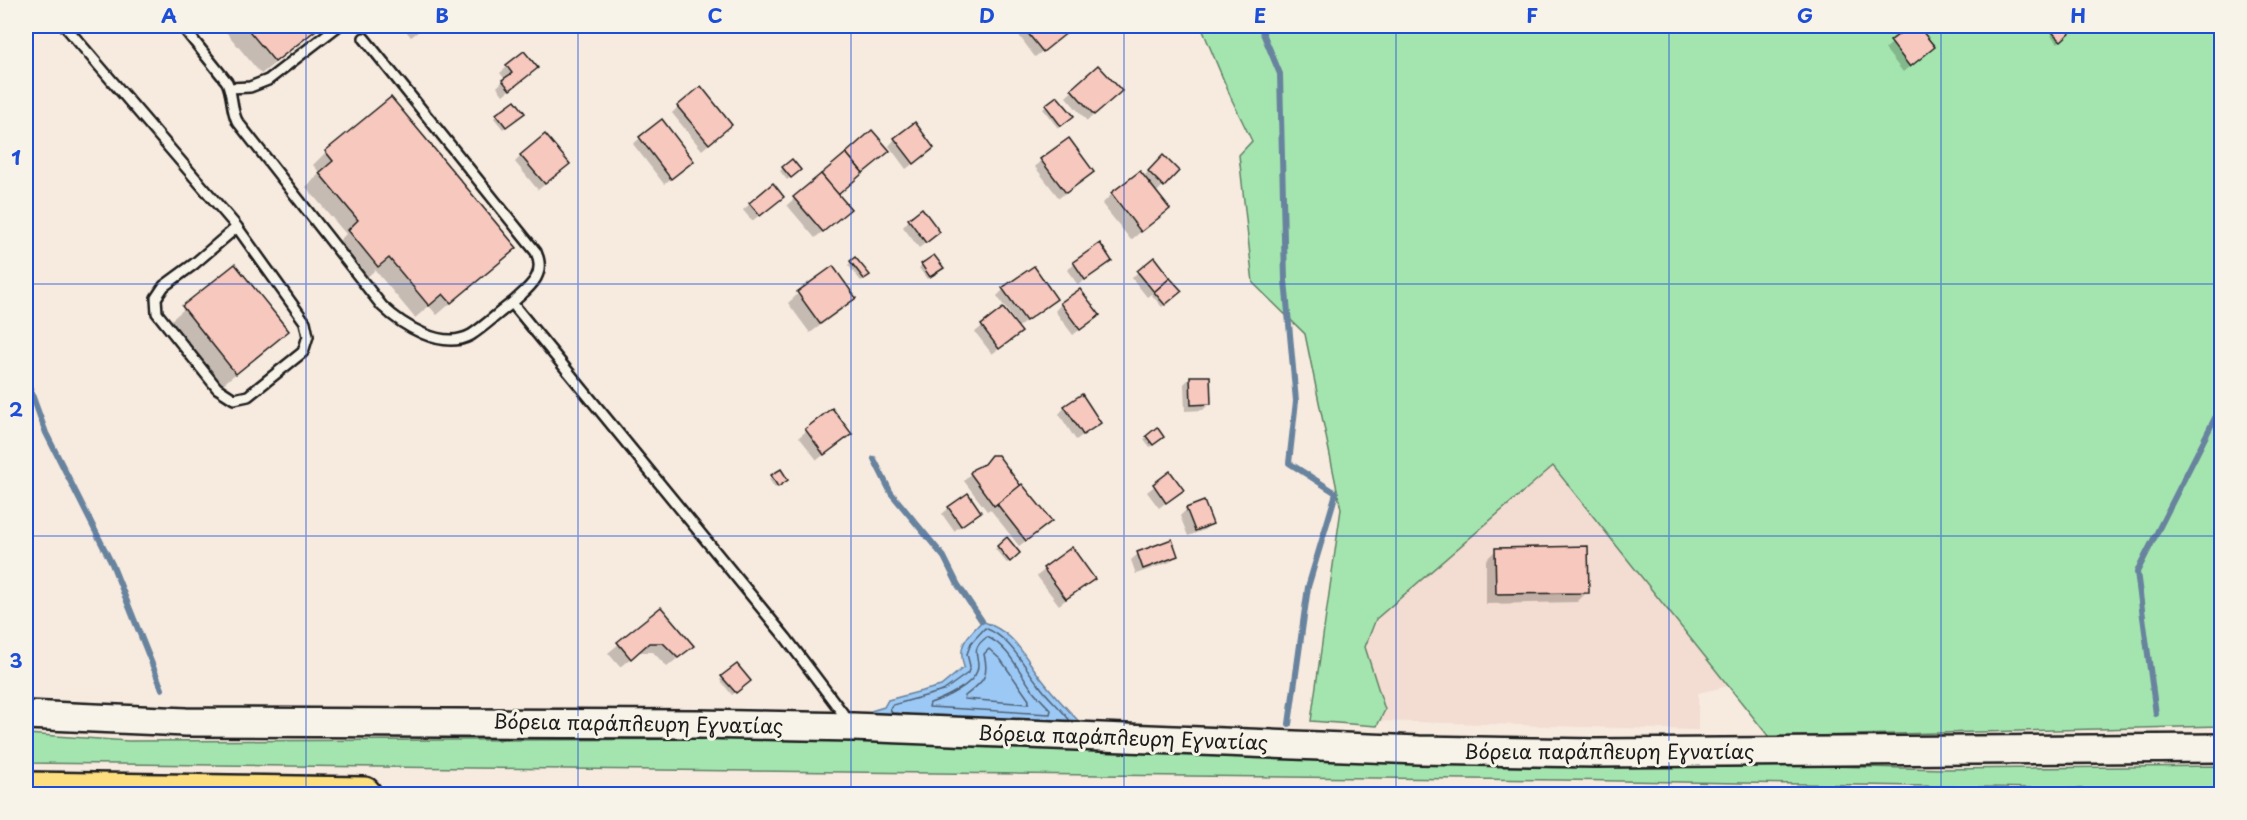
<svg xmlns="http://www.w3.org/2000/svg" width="2247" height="820" font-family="'Playpen Sans',sans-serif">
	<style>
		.built { fill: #f3dcd1 }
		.green { fill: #a4e5af; stroke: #608066; stroke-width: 1.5 }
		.water { fill: #9bc8f5; stroke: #68839e; stroke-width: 1.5 }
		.shadow { fill: #0003 }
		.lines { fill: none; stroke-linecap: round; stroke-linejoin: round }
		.shore { stroke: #4f6173; stroke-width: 1.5 }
		.stream { stroke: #68839e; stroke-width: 6 }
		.building { fill: #f7c8bd; stroke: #1c1c1c; stroke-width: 1.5 }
		.lane-casing { stroke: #1c1c1c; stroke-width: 14 }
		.secondary-casing { stroke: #1c1c1c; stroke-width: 32 }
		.highway-casing { stroke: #1c1c1c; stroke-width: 38 }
		.lane { stroke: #f7f3e8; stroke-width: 9 }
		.secondary { stroke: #f7f3e8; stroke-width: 27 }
		.highway { stroke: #fedf80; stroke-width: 33 }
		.grid { fill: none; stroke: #1d4ed8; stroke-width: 1.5; stroke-opacity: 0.55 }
		.labels { text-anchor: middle; stroke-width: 6; stroke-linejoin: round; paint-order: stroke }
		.street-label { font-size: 20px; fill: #1c1c1c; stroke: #f7f3e8 }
		.neatline { fill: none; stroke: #1d4ed8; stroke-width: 2 }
		.grid-label { font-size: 20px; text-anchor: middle; font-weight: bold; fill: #1d4ed8 }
	</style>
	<rect width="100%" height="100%" fill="#f7eadf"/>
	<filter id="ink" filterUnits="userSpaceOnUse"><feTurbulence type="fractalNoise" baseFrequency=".0167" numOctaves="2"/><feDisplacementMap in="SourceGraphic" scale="12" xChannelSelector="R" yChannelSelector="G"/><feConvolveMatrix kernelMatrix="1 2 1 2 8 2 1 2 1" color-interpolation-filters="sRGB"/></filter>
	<g filter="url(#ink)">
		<!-- built -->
		<polygon class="built" points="1554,465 1728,686 1698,693 1698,730 1379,721 1385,710 1365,647 1380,615"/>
		<!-- green -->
		<g class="green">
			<polygon points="1201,26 2221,26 2221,726 1769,737 1553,466 1376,619 1365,647 1385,710 1377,726 1311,721 1341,509 1305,334 1253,283 1239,155 1252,141 1232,100"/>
			<polygon points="26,734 128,741 793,739 1942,769 2221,766 2222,791 1561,780 26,763"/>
		</g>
		<!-- water -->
		<path class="water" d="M982,621C1019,635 1021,654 1044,682C1057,699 1073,715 1088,731L875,718L871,711L884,707L888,700L941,686L964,667C957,643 967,638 982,621Z"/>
		<!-- shadow -->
		<g class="shadow">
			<polygon points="221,26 322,26 261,74"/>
			<polygon points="402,26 426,26 411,37"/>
			<polygon points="1012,26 1067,26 1059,38 1035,57"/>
			<polygon points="1913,26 1916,26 1933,47 1903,72 1885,49"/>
			<polygon points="2061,26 2065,26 2070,31 2058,43 2051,36"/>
			<polygon points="524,53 529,74 503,95 497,87 505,79 500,73"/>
			<polygon points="1098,67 1113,98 1087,121 1066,97"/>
			<polygon points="1057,98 1069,119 1058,128 1043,109"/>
			<polygon points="678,107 724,131 702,150 672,113"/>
			<polygon points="497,115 520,116 503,129 494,118"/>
			<polygon points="661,121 686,167 664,184 633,144"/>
			<polygon points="872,132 837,195 842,215 815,238 787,205"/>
			<polygon points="895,139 926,154 906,169 889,146"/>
			<polygon points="326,152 515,248 437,315 429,306 415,318 375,270 365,279 336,244 346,234 306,187 320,173 313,165"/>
			<polygon points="521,156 562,170 538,190 515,162"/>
			<polygon points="1163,157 1177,171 1156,193 1168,209 1131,240 1102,204 1112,194 1143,177"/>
			<polygon points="1041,160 1092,172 1059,198 1035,167"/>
			<polygon points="792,161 796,173 787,180 780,171"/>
			<polygon points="772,185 775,203 752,221 743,210"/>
			<polygon points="909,220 932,238 919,248 903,227"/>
			<polygon points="1099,246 1110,261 1078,285 1067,270"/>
			<polygon points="855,259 868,275 861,281 848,265"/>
			<polygon points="922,265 939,271 927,279 919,268"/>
			<polygon points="235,266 287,331 222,385 170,321"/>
			<polygon points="833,268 854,298 844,308 810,333 788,303 798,294"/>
			<polygon points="1138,272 1180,291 1162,307 1151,294 1147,297 1132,278"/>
			<polygon points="1003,290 1056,299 1017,328 1013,338 992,354 975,332 1003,310 1015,326 1017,324 997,296"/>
			<polygon points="1061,304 1098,315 1073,335 1055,311"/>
			<polygon points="1190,378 1210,403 1203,410 1185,411 1184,384"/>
			<polygon points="1065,407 1099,423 1076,440 1059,414"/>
			<polygon points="832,410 843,440 817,460 799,437"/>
			<polygon points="1147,437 1160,439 1150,447 1144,439"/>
			<polygon points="974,470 1021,488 1043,528 1019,546 990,509 987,511 964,481"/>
			<polygon points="781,471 784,482 775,488 769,479"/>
			<polygon points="1170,474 1182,490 1159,508 1147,492"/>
			<polygon points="949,508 979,512 954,531 942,514"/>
			<polygon points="1187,509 1211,524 1204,530 1188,536 1180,516"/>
			<polygon points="998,547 1016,556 1007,563 995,549"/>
			<polygon points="1071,549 1093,579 1059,605 1037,576"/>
			<polygon points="1496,550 1587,592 1577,602 1486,604 1486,560"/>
			<polygon points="1138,554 1176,555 1170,562 1136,574 1131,560"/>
			<polygon points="661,609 692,646 667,667 653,652 638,652 620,667 608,653"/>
			<polygon points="722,678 746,684 732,695 720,680"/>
		</g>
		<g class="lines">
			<!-- shore -->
			<g class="shore">
				<path d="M987,637C1007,645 1019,671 1031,688C1037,696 1044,703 1051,710L1050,714L929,707L930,703C943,699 973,685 977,671C982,657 967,651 987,637Z"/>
				<path d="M989,649L1001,660L1029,700L1028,704L964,699L965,696C982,682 990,678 984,654Z"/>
				<path d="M908,714L892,713L890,709L893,705L943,691L968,673L970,666L967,654L971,643L985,628C1011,638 1022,664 1039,685C1048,698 1061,708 1070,721"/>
			</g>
			<!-- stream -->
			<g class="stream">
				<polyline points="1260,26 1280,74 1285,280 1296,401 1289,463 1336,493 1308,587 1289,724"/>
				<polyline points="26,378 46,433 112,564 162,689"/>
				<polyline points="874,459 891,493 944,557 958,585 982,621"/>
				<polyline points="2156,714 2137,572 2222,404"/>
			</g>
		</g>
		<!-- building -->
		<g class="building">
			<polygon points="245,26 321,26 275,62"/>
			<polygon points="1022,26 1063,26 1068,32 1043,52"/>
			<polygon points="1910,26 1918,26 1935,47 1910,67 1890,41"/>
			<polygon points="2059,26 2067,26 2072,31 2061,41 2052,32"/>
			<polygon points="524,51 538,68 510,90 502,80 512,73 506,65"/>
			<polygon points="1098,65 1122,91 1094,115 1071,89"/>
			<polygon points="701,86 732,125 709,144 677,106"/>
			<polygon points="1057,96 1074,116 1061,126 1045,105"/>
			<polygon points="391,97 517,248 451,303 443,294 429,306 389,258 378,267 348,230 358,220 319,173 333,161 325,151"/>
			<polygon points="515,100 525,113 506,127 496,114"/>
			<polygon points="662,119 694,161 671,179 639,137"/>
			<polygon points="915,122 934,148 914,164 894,138"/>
			<polygon points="872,130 890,151 863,173 846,153"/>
			<polygon points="545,134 570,164 545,184 520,155"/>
			<polygon points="1069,138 1094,172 1066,193 1040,159"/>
			<polygon points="846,153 863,173 838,195 821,174"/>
			<polygon points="1163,155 1179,171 1164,187 1148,171"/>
			<polygon points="792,159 801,170 791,178 782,167"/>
			<polygon points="1140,171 1170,209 1141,232 1111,193"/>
			<polygon points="821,174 851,209 823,232 793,197"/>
			<polygon points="773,183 784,197 760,216 749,203"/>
			<polygon points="922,208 940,232 926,243 908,219"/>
			<polygon points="1100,243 1112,261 1085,280 1073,262"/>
			<polygon points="934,255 944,268 930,277 921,264"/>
			<polygon points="855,257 870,275 864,279 850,261"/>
			<polygon points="1154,257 1170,278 1154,292 1137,271"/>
			<polygon points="235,264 289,331 236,374 182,306"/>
			<polygon points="833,266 856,298 820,324 797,292"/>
			<polygon points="1034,266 1057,299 1026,321 1002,288"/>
			<polygon points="1170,278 1182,291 1165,305 1154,292"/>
			<polygon points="1080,289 1100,315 1080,330 1060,303"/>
			<polygon points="1003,308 1022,332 999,349 981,325"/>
			<polygon points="1190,376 1210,376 1211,404 1191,405"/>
			<polygon points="1082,394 1101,423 1083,435 1064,406"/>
			<polygon points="832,408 852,434 824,455 805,429"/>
			<polygon points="1157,427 1164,437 1153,445 1146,436"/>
			<polygon points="991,455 998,455 1021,486 994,506 970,473 973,469 984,464"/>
			<polygon points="781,469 788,480 778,487 771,475"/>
			<polygon points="1170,471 1184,490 1166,503 1153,484"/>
			<polygon points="1022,484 1052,521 1026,541 997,504"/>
			<polygon points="968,493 981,512 961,526 948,507"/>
			<polygon points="1204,501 1213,524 1195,531 1186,508"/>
			<polygon points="1007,537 1020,553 1010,562 997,546"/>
			<polygon points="1172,539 1178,556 1143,569 1137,552"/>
			<polygon points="1588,546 1589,593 1496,594 1495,548"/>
			<polygon points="1072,547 1095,579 1066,599 1043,568"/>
			<polygon points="661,607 694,646 678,658 663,643 649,643 631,659 617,642"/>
			<polygon points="737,664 751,681 736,693 721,676"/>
		</g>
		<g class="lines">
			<defs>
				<g id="lane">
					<polyline points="65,26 237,227 305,322 308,336 303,352 248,396 234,399 217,388 157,313 156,298 164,286 194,264 237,227"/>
					<path d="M182,26L227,82C233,95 231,109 237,121L382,306C402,325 442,351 471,335C485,326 498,313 512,303L786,638L850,723"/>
					<path d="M364,38L536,252C547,276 528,288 512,303"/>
					<polyline points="230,88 250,87 268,80 338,26"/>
				</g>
				<polyline id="secondary" points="26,715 186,722 698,724 853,727 1419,750 1595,753 2222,748"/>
				<polyline id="highway" points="26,789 364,794"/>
			</defs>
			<!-- lane casing -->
			<use href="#lane" class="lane-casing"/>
			<!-- secondary casing -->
			<use href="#secondary" class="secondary-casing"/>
			<!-- highway casing -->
			<use href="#highway" class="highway-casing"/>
			<!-- lane -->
			<use href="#lane" class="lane"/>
			<!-- secondary -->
			<use href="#secondary" class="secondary"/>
			<!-- highway -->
			<use href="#highway" class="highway"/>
		</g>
	</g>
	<!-- grid -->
	<path class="grid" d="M306,26V794M578,26V794M851,26V794M1124,26V794M1396,26V794M1669,26V794M1941,26V794M26,284H2222M26,536H2222"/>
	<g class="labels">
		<!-- street labels -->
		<g class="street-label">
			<text transform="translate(638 724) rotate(1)" y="7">Βόρεια παράπλευρη Εγνατίας</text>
			<text transform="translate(1123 738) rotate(2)" y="7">Βόρεια παράπλευρη Εγνατίας</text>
			<text x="1609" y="759">Βόρεια παράπλευρη Εγνατίας</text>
		</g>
	</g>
	<!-- margin -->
	<rect width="2247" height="820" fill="none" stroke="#f7f3e8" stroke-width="66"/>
	<rect x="33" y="33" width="2181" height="754" class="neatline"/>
	<g class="grid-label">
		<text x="169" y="23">A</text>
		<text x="442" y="23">B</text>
		<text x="715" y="23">C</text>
		<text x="987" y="23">D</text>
		<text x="1260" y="23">E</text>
		<text x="1532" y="23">F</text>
		<text x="1805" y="23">G</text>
		<text x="2078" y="23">H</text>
		<text x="16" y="165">1</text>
		<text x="16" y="417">2</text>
		<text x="16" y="668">3</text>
	</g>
</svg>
